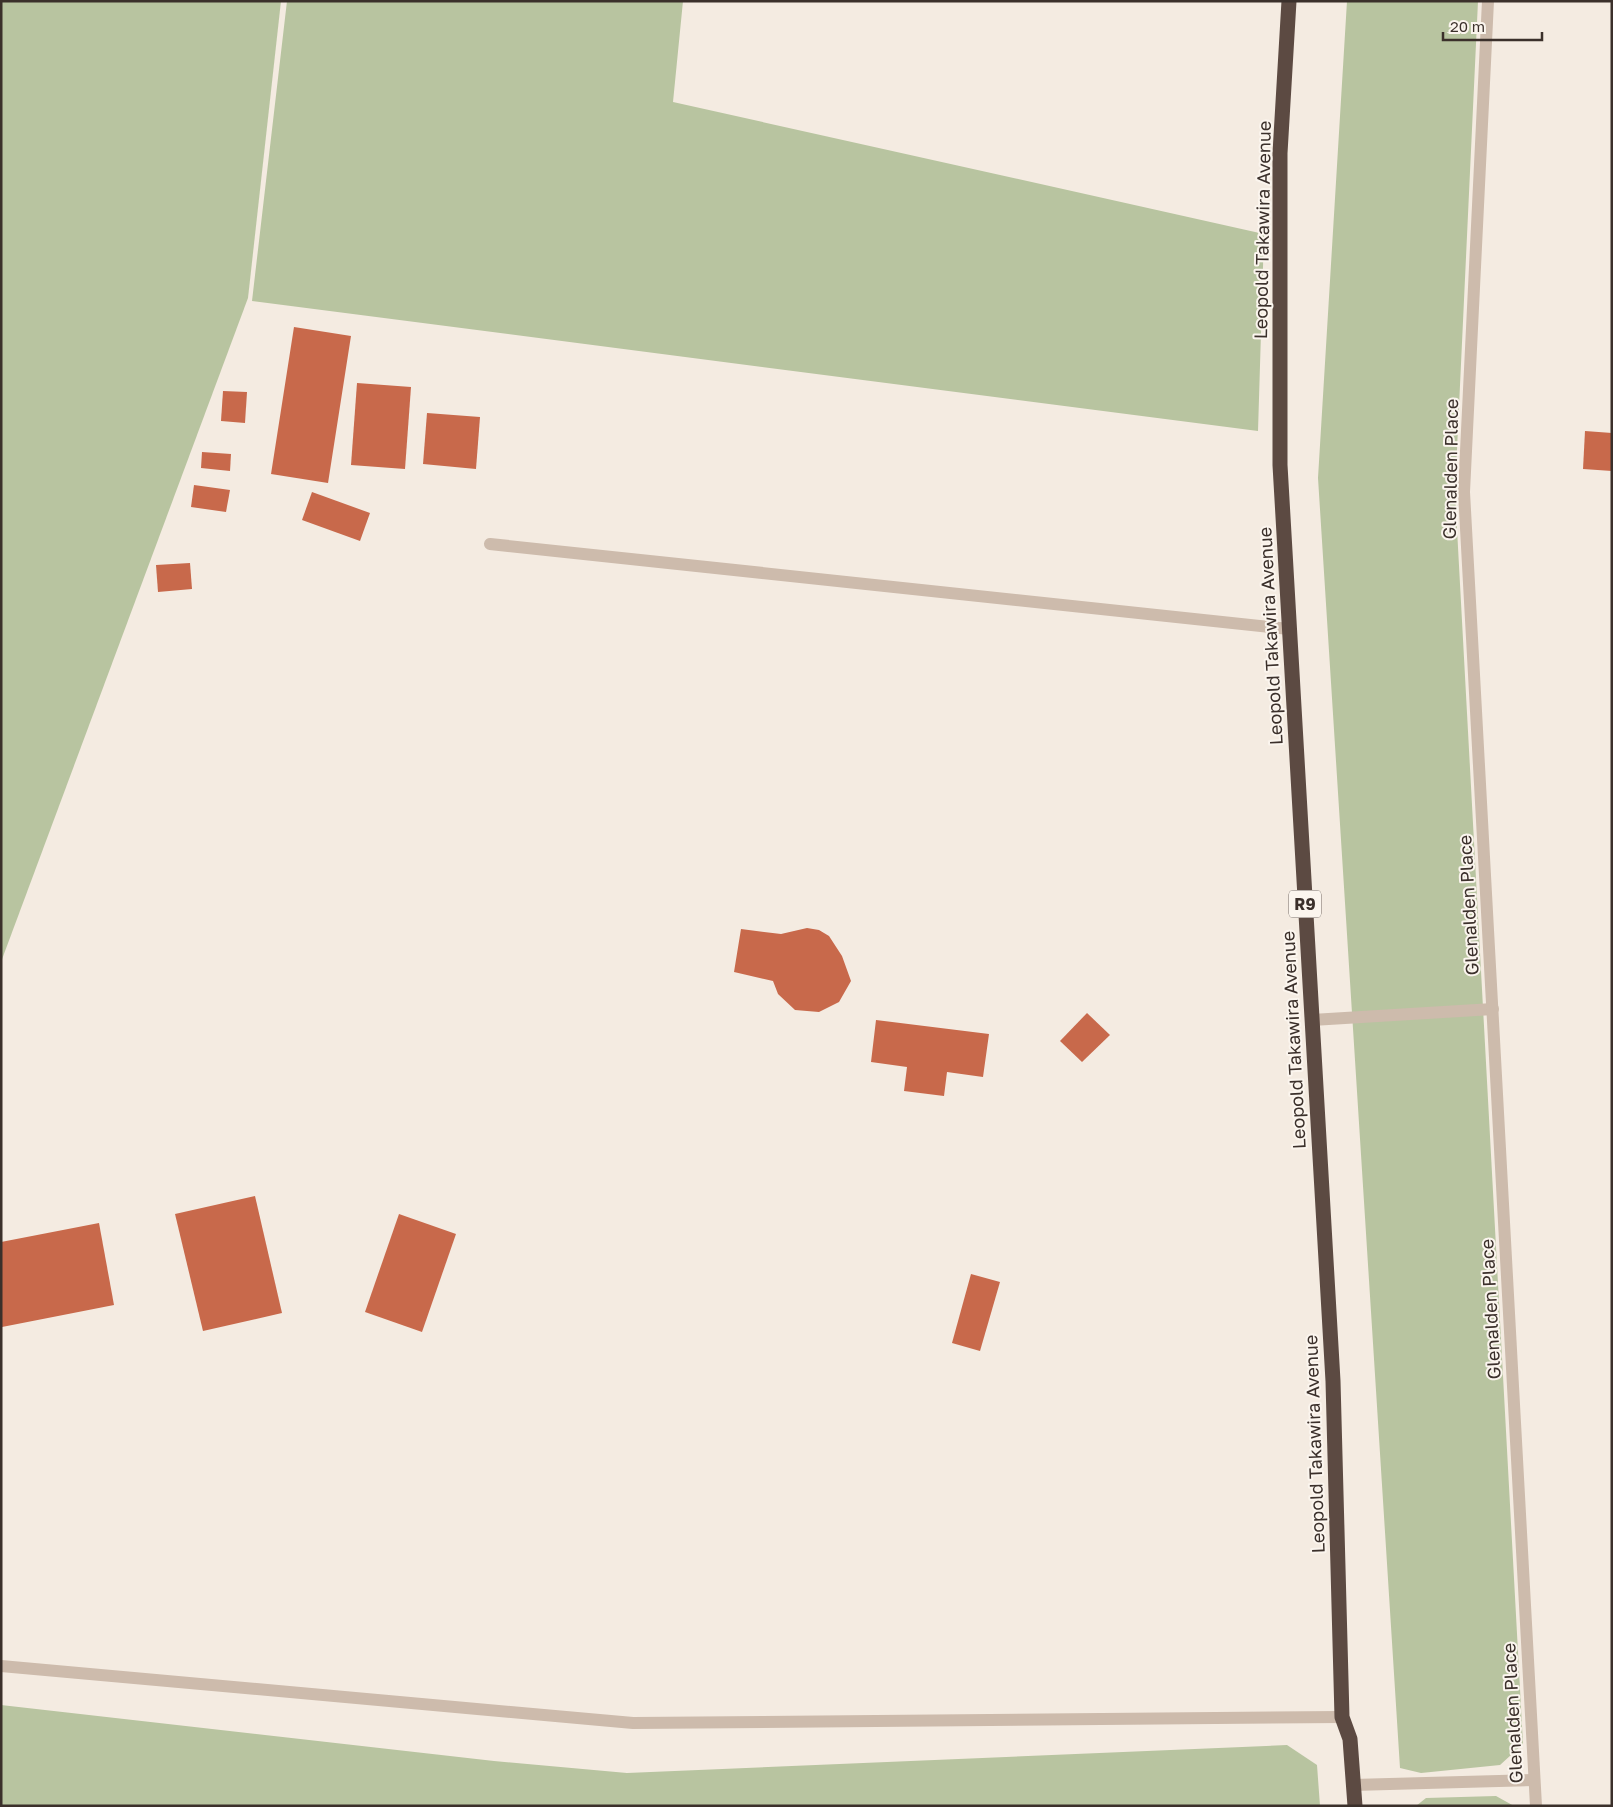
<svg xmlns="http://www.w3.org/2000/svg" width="1613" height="1807" font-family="'Golos Text',sans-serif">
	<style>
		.green { fill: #b8c4a0 }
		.building { fill: #c8694b }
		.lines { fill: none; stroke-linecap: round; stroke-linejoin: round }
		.lane { stroke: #cdbbac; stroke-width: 12 }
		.street { stroke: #cdbbac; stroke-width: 12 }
		.highway { stroke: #5c4a42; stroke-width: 15 }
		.labels { text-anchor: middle; stroke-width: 4; stroke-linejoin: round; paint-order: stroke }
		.shield { fill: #fbf5ee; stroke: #756b66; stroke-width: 1 }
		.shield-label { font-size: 16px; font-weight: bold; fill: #3b302b }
		.street-label { font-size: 18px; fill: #3b302b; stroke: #fbf5ee }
	</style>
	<rect width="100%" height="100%" fill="#f4ebe1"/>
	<!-- green -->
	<g class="green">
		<polygon points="1,1 281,1 248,298 1,962"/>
		<polygon points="287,1 683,1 673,102 1264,234 1258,431 252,301"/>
		<polygon points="1347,1 1478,1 1455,492 1523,1744 1500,1765 1421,1773 1400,1768 1318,478"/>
		<polygon points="1,1705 494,1761 627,1773 1287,1745 1317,1765 1320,1806 1,1806"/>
		<polygon points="1496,1796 1514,1806 1416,1806 1426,1798"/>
	</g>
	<!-- building -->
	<g class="building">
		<polygon points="294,327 351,336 328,483 271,474"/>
		<polygon points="357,383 411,387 405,469 351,465"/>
		<polygon points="223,391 247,392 245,423 221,421"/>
		<polygon points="427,413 480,417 476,469 423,464"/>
		<polygon points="1585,431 1612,433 1612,471 1583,469"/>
		<polygon points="202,452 231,454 230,471 201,468"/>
		<polygon points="194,485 230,490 226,512 191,507"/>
		<polygon points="312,492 370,513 360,541 302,520"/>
		<polygon points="190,563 192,589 158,592 156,565"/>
		<polygon points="807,928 819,930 829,936 842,956 851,981 839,1002 819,1012 795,1010 778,994 773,981 734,972 741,929 781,934"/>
		<polygon points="1087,1013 1110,1035 1082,1062 1060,1041"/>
		<polygon points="876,1020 989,1034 983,1077 947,1072 944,1096 904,1091 907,1067 871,1062"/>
		<polygon points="255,1196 282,1313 203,1331 175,1214"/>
		<polygon points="399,1214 456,1234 422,1332 365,1312"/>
		<polygon points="99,1223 114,1305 2,1327 1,1242"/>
		<polygon points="971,1274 1000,1282 980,1351 952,1343"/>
	</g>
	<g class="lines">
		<!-- lane -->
		<g class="lane">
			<polyline points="490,544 1289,629"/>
			<polyline points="1312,1020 1493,1009"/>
			<polyline points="1353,1785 1534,1780"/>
		</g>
		<!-- street -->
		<g class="street">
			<polyline points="1488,1 1464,492 1536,1806"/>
			<polyline points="1,1666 633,1723 1342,1717"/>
		</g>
		<!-- highway -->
		<polyline class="highway" points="1289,1 1280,153 1280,465 1333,1381 1342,1717 1350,1739 1355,1806"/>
	</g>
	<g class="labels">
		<!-- shield labels -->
		<rect class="shield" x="1289" y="890.5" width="32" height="27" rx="4"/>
		<g class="shield-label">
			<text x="1305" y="910">R9</text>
		</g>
		<!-- street labels -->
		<g class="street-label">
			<text transform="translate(1263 230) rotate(-89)" y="6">Leopold Takawira Avenue</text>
			<text transform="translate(1451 469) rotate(-89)" y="6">Glenalden Place</text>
			<text transform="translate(1271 636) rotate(-93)" y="6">Leopold Takawira Avenue</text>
			<text transform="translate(1469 905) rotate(-93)" y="6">Glenalden Place</text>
			<text transform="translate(1294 1040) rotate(-93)" y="6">Leopold Takawira Avenue</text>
			<text transform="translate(1491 1309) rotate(-93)" y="6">Glenalden Place</text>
			<text transform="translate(1315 1444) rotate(-92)" y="6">Leopold Takawira Avenue</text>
			<text transform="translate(1513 1713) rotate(-93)" y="6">Glenalden Place</text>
		</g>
	</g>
	<!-- border -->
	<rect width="1613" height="1807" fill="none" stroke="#3b302b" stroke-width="5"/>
	<!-- scale -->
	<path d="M1443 32v8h99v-8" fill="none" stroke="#3b302b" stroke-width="2.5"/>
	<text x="1450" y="32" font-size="15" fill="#3b302b" stroke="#fbf5ee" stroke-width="4" paint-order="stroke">20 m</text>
</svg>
